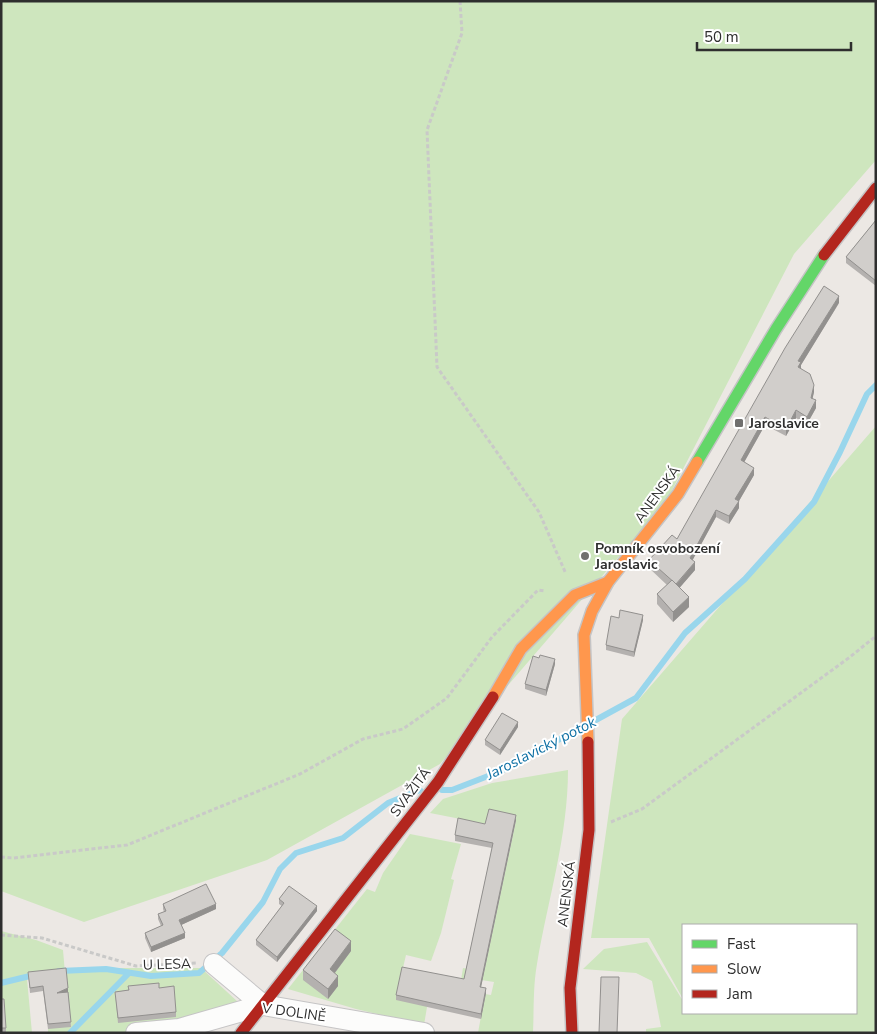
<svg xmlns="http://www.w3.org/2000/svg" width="877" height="1034" font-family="'Nunito Sans',sans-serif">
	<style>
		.green { fill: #cee6be }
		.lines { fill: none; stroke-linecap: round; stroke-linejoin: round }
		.stream { stroke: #99d6ec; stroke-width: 6 }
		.street-casing { stroke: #c5c4c5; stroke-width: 22 }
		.fast-casing { stroke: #c5c4c5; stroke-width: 14 }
		.slow-casing { stroke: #c5c4c5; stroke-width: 14 }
		.jam-casing { stroke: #c5c4c5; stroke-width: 14 }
		.path { stroke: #c9c9c8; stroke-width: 3; stroke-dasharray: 4 2.5; stroke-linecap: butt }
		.street { stroke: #fcfcfb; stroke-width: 20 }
		.fast { stroke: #63d668; stroke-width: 11 }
		.slow { stroke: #ff974d; stroke-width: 11 }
		.jam { stroke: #b3261e; stroke-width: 11 }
		.wall { fill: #b4b1af }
		.shaded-wall { fill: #92908e }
		.building { fill: #d1cecb; stroke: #92908e }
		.poi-dot { fill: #706f6e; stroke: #fff; stroke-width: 2 }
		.labels { text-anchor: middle; stroke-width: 4; stroke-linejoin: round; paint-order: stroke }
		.poi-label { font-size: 14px; font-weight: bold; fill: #2e2e2e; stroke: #fff; text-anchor: start }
		.street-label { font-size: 14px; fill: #2e2e2e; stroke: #fff }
		.water-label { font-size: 15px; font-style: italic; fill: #0d6fa3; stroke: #fff }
	</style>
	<rect width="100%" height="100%" fill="#ece8e4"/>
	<!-- green -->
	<g class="green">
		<polygon points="1,1 876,1 876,160 794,254 666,502 440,764 267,860 84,922 1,891"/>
		<polygon points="876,426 876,1033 646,1033 646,1029 661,1027 652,981 636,973 583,969 604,949 647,942 683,1001 683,1013 856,1013 856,925 683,925 683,999 649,938 591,938 622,719"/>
		<path d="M568,770C568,836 548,899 537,964C533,986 534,1010 533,1033H478L485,994L491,995L494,982L475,979L460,986L463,968L484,972L516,820L486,824L430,813L443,799L492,783Z"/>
		<polygon points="410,834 461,844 451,879 454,880 441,933 431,961 406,955 402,972 427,1007 424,1025 356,1009 288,989 367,889 375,892 383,873"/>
		<polygon points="1,931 36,940 63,950 65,973 93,968 201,968 238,1002 195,1023 118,1033 48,1033 48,1029 65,973 27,979 32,1033 1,1033"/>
	</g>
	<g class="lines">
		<!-- stream -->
		<g class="stream">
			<polyline points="594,721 636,698 685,633 745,579 814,502 840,452 867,394 876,385"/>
			<polyline points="442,790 452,790 501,771 580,728"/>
			<polyline points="59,971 106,969 151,976 199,973 222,953 263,902 280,869 296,853 343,838 388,803 420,790"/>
			<polyline points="1,983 34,975"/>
			<polyline points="70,1033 129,973"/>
		</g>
		<defs>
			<g id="street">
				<polyline points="214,964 263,1005"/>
				<polyline points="136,1033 179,1029 263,1005 424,1033"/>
			</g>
			<polyline id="fast" points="697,462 776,329 824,255"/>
			<g id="slow">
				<polyline points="493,697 521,649 575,595 608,582"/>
				<polyline points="588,742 584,635 592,611 608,582 678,494 697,462"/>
			</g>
			<g id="jam">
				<polyline points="824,255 876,188"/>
				<polyline points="241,1033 438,782 493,697"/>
				<polyline points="572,1033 570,988 589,830 588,742"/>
			</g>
		</defs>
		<!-- street casing -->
		<use href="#street" class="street-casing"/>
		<!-- fast casing -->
		<use href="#fast" class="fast-casing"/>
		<!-- slow casing -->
		<use href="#slow" class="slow-casing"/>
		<!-- jam casing -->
		<use href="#jam" class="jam-casing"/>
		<!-- path -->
		<g class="path">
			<polyline points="460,1 462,33 427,130 437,367 539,512 566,574"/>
			<polyline points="611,822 642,809 850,657 876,636"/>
			<polyline points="1,857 13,858 127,845 300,774 363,739 403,729 447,698 492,637 538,590 545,591"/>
			<polyline points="1,935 42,938 136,966 196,963"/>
		</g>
		<!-- street -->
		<use href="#street" class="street"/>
		<!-- fast -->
		<use href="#fast" class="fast"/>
		<!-- slow -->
		<use href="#slow" class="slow"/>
		<!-- jam -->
		<use href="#jam" class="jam"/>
	</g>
	<!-- wall -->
	<g class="wall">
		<polygon points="876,220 876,286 846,263 846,257"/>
		<polygon points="839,303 801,365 801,368 814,392 812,399 816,408 807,424 796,418 786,436 765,425 744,462 754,475 739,501 739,508 729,524 716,517 692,560 695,570 679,588 689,607 673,622 657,604 657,594 667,585 649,568 649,560 677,539"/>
		<polygon points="643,620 634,657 606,650 606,645"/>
		<polygon points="555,664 546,696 525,689 525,684"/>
		<polygon points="518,727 500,755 485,745 485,740"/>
		<polygon points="516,820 481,987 486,993 481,1019 396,1000 396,995 464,979 492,848 455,841 455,835 485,824"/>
		<polygon points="279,899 317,911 277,962 256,945 256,940 282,906 279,904"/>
		<polygon points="163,904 216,909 181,925 185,938 151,952 145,938 145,933 161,926 158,919 158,914 164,912 163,909"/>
		<polygon points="351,951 335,973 338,986 328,999 303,980 303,970"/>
		<polygon points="28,972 68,992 71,1027 48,1029 43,991 30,993"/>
		<polygon points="128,986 159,988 176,1012 176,1017 118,1023 115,992 128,990"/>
		<polygon points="1,999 6,1028 6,1033 1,1033"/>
	</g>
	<!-- shaded-wall -->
	<g class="shaded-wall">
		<polygon points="839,296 839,303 801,365 801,370 798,374 798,361"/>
		<polygon points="814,385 814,392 811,406 811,398"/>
		<polygon points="816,400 816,408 807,424 807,417"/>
		<polygon points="796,410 796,418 786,436 786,429"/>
		<polygon points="765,417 765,425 741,468 741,460"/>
		<polygon points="754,468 754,475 739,501 739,508 729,524 729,516 735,499"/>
		<polygon points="716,510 716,517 690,565 690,558"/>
		<polygon points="695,562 695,570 676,592 676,585"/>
		<polygon points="689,597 689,607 673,622 673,612"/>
		<polygon points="643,615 643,620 634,657 634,652"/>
		<polygon points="555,659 555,664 546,696 546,690"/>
		<polygon points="518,722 518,727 500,755 500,750"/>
		<polygon points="516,815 516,820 480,992 480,987"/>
		<polygon points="216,904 216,909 179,926 179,920"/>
		<polygon points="317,906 317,911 277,962 277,957"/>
		<polygon points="185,933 185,938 151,952 151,947"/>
		<polygon points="351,941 351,951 330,979 330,969"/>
		<polygon points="338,976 338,986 328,999 328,989"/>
		<polygon points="68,988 68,993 57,993"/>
		<polygon points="486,988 486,993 481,1019 481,1014"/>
	</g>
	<!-- building -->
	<g class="building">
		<polygon points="876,220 876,281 846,257"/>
		<polygon points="824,286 839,296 798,361 801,362 798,367 810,374 814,385 811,398 816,400 807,417 796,410 786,429 765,417 741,460 754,468 735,499 739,501 729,516 716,510 690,558 695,562 676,584 649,560 672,535 677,539 785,348"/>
		<polygon points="672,580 689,597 673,612 657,594"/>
		<polygon points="620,610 643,615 634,652 606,645 611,616 619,618"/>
		<polygon points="540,655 555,659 546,690 525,684 533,656 539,658"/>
		<polygon points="502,713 518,722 500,750 485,740"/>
		<polygon points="489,809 516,815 480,987 486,988 481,1014 396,995 402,967 464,979 493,843 455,835 458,818 485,824"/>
		<polygon points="206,884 216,904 179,920 185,933 151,947 145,933 163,925 158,914 166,911 163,904"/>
		<polygon points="289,886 317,906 277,957 256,940 284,903 279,899"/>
		<polygon points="335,929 351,941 330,969 338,976 328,989 303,970"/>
		<polygon points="66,968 68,988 57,993 68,992 71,1022 48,1024 43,986 30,988 28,972"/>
		<polygon points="601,977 619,977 617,1033 599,1033"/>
		<polygon points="159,983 159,988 174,986 176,1012 118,1018 115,992 129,990 128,986"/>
		<polygon points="1,999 4,999 6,1028 1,1028"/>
	</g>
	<!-- markers -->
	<g class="poi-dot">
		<rect x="734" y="418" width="10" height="10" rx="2.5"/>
		<circle cx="585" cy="556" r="5"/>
	</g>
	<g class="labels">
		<!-- poi labels -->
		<g class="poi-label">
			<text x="749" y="428">Jaroslavice</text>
			<text x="595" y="553">Pomník osvobození<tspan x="595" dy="16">Jaroslavic</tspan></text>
		</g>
		<!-- street labels -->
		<g class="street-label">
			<text transform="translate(657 494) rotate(-54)" y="5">ANENSKÁ</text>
			<text transform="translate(410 792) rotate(-53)" y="5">SVAŽITÁ</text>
			<text transform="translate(566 894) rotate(-83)" y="5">ANENSKÁ</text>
			<text transform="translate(167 964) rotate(-2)" y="5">U LESA</text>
			<text transform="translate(294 1012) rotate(8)" y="5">V DOLINĚ</text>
		</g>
		<!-- water labels -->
		<g class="water-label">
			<text transform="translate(541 748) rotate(-27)" y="5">Jaroslavický potok</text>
		</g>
	</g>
	<!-- border -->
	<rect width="877" height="1034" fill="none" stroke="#2e2e2e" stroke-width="5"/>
	<!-- legend -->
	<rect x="682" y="924" width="175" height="90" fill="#ffffff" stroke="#ababab"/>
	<rect x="692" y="940" width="25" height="8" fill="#63d668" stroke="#ababab"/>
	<text x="727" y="949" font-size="15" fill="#2e2e2e">Fast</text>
	<rect x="692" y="965" width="25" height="8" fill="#ff974d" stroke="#ababab"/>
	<text x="727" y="974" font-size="15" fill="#2e2e2e">Slow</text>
	<rect x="692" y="990" width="25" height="8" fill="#b3261e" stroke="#ababab"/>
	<text x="727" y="999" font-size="15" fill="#2e2e2e">Jam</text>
	<!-- scale -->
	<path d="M697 42v8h154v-8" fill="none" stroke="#2e2e2e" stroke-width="2.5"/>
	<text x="704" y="42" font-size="15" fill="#2e2e2e" stroke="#ffffff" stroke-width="4" paint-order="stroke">50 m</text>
</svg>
